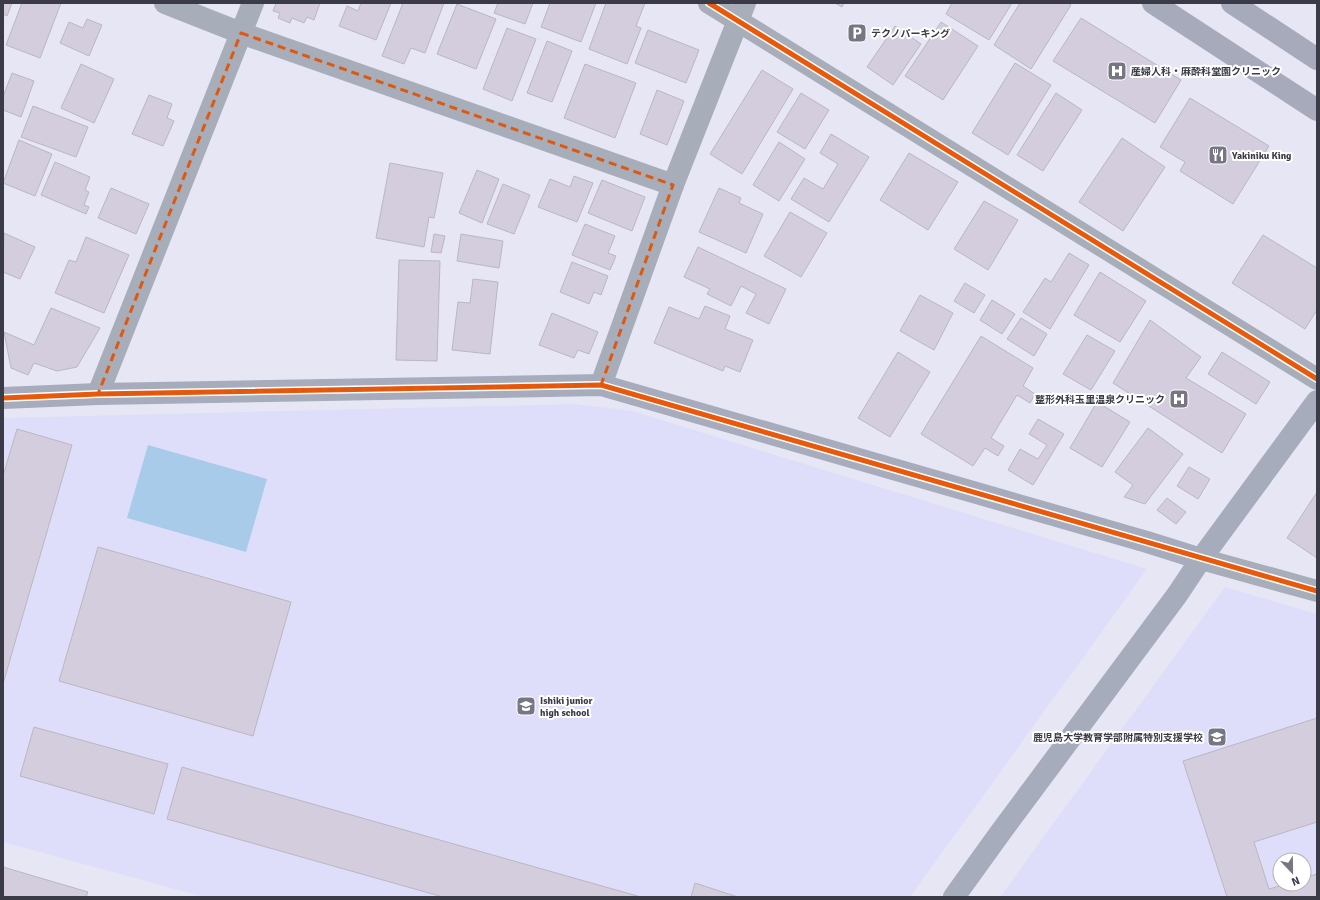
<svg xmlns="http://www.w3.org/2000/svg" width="1320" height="900" font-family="Signika,'Noto Sans JP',sans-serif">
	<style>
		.built { fill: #dfdefa; fill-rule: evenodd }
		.water { fill: #a9cbea }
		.building { fill: #d3cddd; stroke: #bab7c2 }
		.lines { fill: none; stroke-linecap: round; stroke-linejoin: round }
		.street { stroke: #a8adba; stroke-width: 22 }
		.secondary { stroke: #a7acbc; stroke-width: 22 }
		.highway { stroke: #a6aabb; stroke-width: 22 }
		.cycleway-casing { stroke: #fff; stroke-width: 8 }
		.cycleway { stroke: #e8590c; stroke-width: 5 }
		.marked { fill: none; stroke: #df580f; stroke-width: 3; stroke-dasharray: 8 5; stroke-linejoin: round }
		.labels { text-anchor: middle; stroke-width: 4; stroke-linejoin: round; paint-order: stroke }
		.poi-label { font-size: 10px; font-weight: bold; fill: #3b3b48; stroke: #fff; text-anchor: start }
	</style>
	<rect width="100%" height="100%" fill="#e7e6f4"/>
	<!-- built -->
	<g class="built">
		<polygon points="575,404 632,411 1147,569 910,897 204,897 3,842 3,418"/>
		<path d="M1225,587L1317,614V897H1000ZM1280,860H1304V884H1280Z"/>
	</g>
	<!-- water -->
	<polygon class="water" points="148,445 267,479 246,552 127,518"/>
	<!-- building -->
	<g class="building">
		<polygon points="3,3 12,3 7,16 3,14"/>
		<polygon points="22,3 61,3 40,58 6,45"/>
		<polygon points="276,3 320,3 314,20 307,17 304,23 292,18 290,23 278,18 280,13 273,11"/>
		<polygon points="361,3 391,3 376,40 339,26 347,6 358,11"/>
		<polygon points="403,3 444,3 425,53 411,48 404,64 382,56"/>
		<polygon points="498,3 533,3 525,24 494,13"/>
		<polygon points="550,3 596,3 581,42 541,27"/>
		<polygon points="606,3 645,3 636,26 641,28 627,64 589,49"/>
		<polygon points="835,3 844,3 842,7"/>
		<polygon points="952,3 1012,3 989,40 946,14"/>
		<polygon points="1020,3 1068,3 1071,5 1031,69 994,45"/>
		<polygon points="457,4 496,19 476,69 437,54"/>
		<polygon points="1081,18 1181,80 1155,123 1053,61"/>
		<polygon points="87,19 102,25 89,56 60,43 69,22 83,28"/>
		<polygon points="941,22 978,46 943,100 905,76"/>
		<polygon points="895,26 921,44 893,85 867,67"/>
		<polygon points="507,28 536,39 512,101 483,89"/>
		<polygon points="648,30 699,50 686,83 635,63"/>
		<polygon points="547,41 572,51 552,102 527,93"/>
		<polygon points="1015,63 1051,85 1008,155 972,133"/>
		<polygon points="81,64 114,79 94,123 61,108"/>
		<polygon points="585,64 636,83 615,138 564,118"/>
		<polygon points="762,70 793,89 742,174 710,154"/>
		<polygon points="12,73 34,81 21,117 3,110 3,97"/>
		<polygon points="657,90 684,101 667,145 640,134"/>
		<polygon points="801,93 829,110 805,149 777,132"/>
		<polygon points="1056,93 1082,110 1043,171 1017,155"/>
		<polygon points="149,95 172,104 167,118 174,121 163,146 132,134"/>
		<polygon points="1190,98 1269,146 1233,204 1180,171 1185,162 1160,147"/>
		<polygon points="33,106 88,127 76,157 21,137"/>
		<polygon points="831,134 869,157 829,222 791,199 804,178 823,189 838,164 820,153"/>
		<polygon points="1122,138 1165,167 1123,231 1079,202"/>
		<polygon points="19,140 52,154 35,196 3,183"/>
		<polygon points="779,142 805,159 779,201 753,185"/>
		<polygon points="909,153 958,182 928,230 880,200"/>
		<polygon points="55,162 90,177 85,190 89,192 84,205 89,207 86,214 41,195"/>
		<polygon points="390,163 443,173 434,218 429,217 424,247 376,238"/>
		<polygon points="477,170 499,179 482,223 459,213"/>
		<polygon points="574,176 593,183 577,222 538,207 550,179 570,187"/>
		<polygon points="602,180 645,197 632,231 588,213"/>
		<polygon points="503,184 530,195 514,234 487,224"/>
		<polygon points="111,188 149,204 136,234 98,218"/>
		<polygon points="719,188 741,198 739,203 763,214 746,253 699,232"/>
		<polygon points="984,201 1018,220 988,270 954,249"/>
		<polygon points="790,212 827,233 801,277 764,256"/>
		<polygon points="585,224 615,236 608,253 616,256 610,270 572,255"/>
		<polygon points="4,233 35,247 20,279 3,272"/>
		<polygon points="434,234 445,236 441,253 431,252"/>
		<polygon points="461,234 503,241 499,268 457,261"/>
		<polygon points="1263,235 1317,268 1317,310 1305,329 1232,283"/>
		<polygon points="86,237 129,255 104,313 55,293 69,260 76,262"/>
		<polygon points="698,247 786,289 769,324 746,313 756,294 741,286 731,306 707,294 710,289 684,277"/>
		<polygon points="1069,253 1089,265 1050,329 1023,312 1045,278 1051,282"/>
		<polygon points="399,260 440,261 437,361 396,360"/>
		<polygon points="572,262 608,276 601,295 594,292 589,304 560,292"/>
		<polygon points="1100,272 1146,301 1120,342 1074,315"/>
		<polygon points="473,279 498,282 490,354 452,350 458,302 470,303"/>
		<polygon points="965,283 985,295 974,313 954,301"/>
		<polygon points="920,295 953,313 934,350 900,331"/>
		<polygon points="992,300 1015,314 1002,334 980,320"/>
		<polygon points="705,306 730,316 725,329 753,340 740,372 725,366 723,371 654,343 669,307 699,319"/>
		<polygon points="51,308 100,328 77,367 57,371 34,363 28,375 11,368 4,332 34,345"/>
		<polygon points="552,313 598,332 589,354 578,350 574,358 539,345"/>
		<polygon points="1021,318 1047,334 1034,356 1007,339"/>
		<polygon points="1150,320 1201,357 1186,378 1246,414 1222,453 1113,383"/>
		<polygon points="1087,335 1115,351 1091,390 1063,374"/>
		<polygon points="981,336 1033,368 1023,386 1035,394 1030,403 1017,395 991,438 1004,446 998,456 985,448 973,466 921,434"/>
		<polygon points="898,352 930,372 890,437 858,418"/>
		<polygon points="1222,352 1270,382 1256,404 1208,374"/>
		<polygon points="1097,402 1130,422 1102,467 1070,448"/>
		<polygon points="1038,419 1064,434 1033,485 1008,470 1020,449 1038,459 1047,445 1029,434"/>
		<polygon points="1148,428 1183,454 1145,504 1124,497 1133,485 1115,472"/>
		<polygon points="17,429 72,445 3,684 3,476"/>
		<polygon points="1189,467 1210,479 1198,499 1177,486"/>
		<polygon points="1317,492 1317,558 1287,538"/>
		<polygon points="1167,498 1186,512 1176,524 1157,510"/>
		<polygon points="98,547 291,602 253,736 59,681"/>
		<polygon points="1317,718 1317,822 1254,842 1269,889 1286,884 1304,884 1304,878 1317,874 1317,897 1227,897 1183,761"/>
		<polygon points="34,727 168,764 154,814 20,776"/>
		<polygon points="182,767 641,897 443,897 167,819"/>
		<polygon points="3,867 88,892 86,897 3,897"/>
		<polygon points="695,883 738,897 691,897"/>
	</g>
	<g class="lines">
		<!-- street -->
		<g class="street">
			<polyline points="165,3 241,33 673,185"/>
			<polyline points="709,3 1317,379"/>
			<polyline points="601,385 673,185 745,3"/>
			<polyline points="98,394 253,3"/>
			<polyline points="1201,559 1317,591"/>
		</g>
		<!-- secondary -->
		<g class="secondary">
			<polyline points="3,398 98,394 601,385 1147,542 1201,559"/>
			<polyline points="954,897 1003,829 1177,595 1201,559 1317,401"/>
		</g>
		<!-- highway -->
		<g class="highway">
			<polyline points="1153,3 1317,110"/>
			<polyline points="1232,3 1317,59"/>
		</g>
		<defs>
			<g id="cycleway">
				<polyline points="709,3 1317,379"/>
				<polyline points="3,398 98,394 601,385 1317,591"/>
			</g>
		</defs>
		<!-- cycleway casing -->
		<use href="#cycleway" class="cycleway-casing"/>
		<!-- cycleway -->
		<use href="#cycleway" class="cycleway"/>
	</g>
	<!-- marked area -->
	<path class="marked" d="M241,33L673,185L601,385L98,394Z"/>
	<!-- icons -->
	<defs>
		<symbol id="parking-square" viewBox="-11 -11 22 22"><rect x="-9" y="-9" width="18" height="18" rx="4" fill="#777784" stroke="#fff"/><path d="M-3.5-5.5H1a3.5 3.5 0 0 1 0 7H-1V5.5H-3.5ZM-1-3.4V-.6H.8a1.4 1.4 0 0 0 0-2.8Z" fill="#fff"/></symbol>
		<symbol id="hospital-square" viewBox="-11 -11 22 22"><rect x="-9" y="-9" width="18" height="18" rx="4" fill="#777784" stroke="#fff"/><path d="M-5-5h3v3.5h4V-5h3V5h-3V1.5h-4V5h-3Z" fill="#fff"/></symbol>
		<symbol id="restaurant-square" viewBox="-11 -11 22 22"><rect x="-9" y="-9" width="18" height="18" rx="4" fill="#777784" stroke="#fff"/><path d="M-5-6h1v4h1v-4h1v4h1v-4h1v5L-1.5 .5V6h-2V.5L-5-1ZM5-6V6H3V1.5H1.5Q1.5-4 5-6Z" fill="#fff"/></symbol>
		<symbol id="school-square" viewBox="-11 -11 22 22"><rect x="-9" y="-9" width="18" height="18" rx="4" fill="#777784" stroke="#fff"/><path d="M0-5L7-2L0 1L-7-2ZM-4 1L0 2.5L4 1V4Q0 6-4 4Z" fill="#fff"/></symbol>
	</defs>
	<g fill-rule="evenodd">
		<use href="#parking-square" x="846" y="22" width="22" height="22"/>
		<use href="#hospital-square" x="1106" y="60" width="22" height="22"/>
		<use href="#restaurant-square" x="1207" y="144" width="22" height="22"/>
		<use href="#hospital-square" x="1168" y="388" width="22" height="22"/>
		<use href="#school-square" x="515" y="695" width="22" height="22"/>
		<use href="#school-square" x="1206" y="726" width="22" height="22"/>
	</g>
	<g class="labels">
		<!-- poi labels -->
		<g class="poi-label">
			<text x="871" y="37">テクノパーキング</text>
			<text x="1131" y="75">産婦人科・麻酔科堂園クリニック</text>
			<text x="1232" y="159">Yakiniku King</text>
			<text x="1165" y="403" text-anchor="end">整形外科玉里温泉クリニック</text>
			<text x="540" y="704">Ishiki junior<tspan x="540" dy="12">high school</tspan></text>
			<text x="1203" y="741" text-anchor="end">鹿児島大学教育学部附属特別支援学校</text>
		</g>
	</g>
	<!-- border -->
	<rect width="1320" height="900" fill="none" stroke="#3b3b48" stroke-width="8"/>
	<!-- north arrow -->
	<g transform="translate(1292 872) rotate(158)"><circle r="19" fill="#ffffff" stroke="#b1b1b6"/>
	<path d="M0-3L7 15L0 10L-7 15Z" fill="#777784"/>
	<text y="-6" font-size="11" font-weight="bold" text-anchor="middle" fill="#3b3b48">N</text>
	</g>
</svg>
